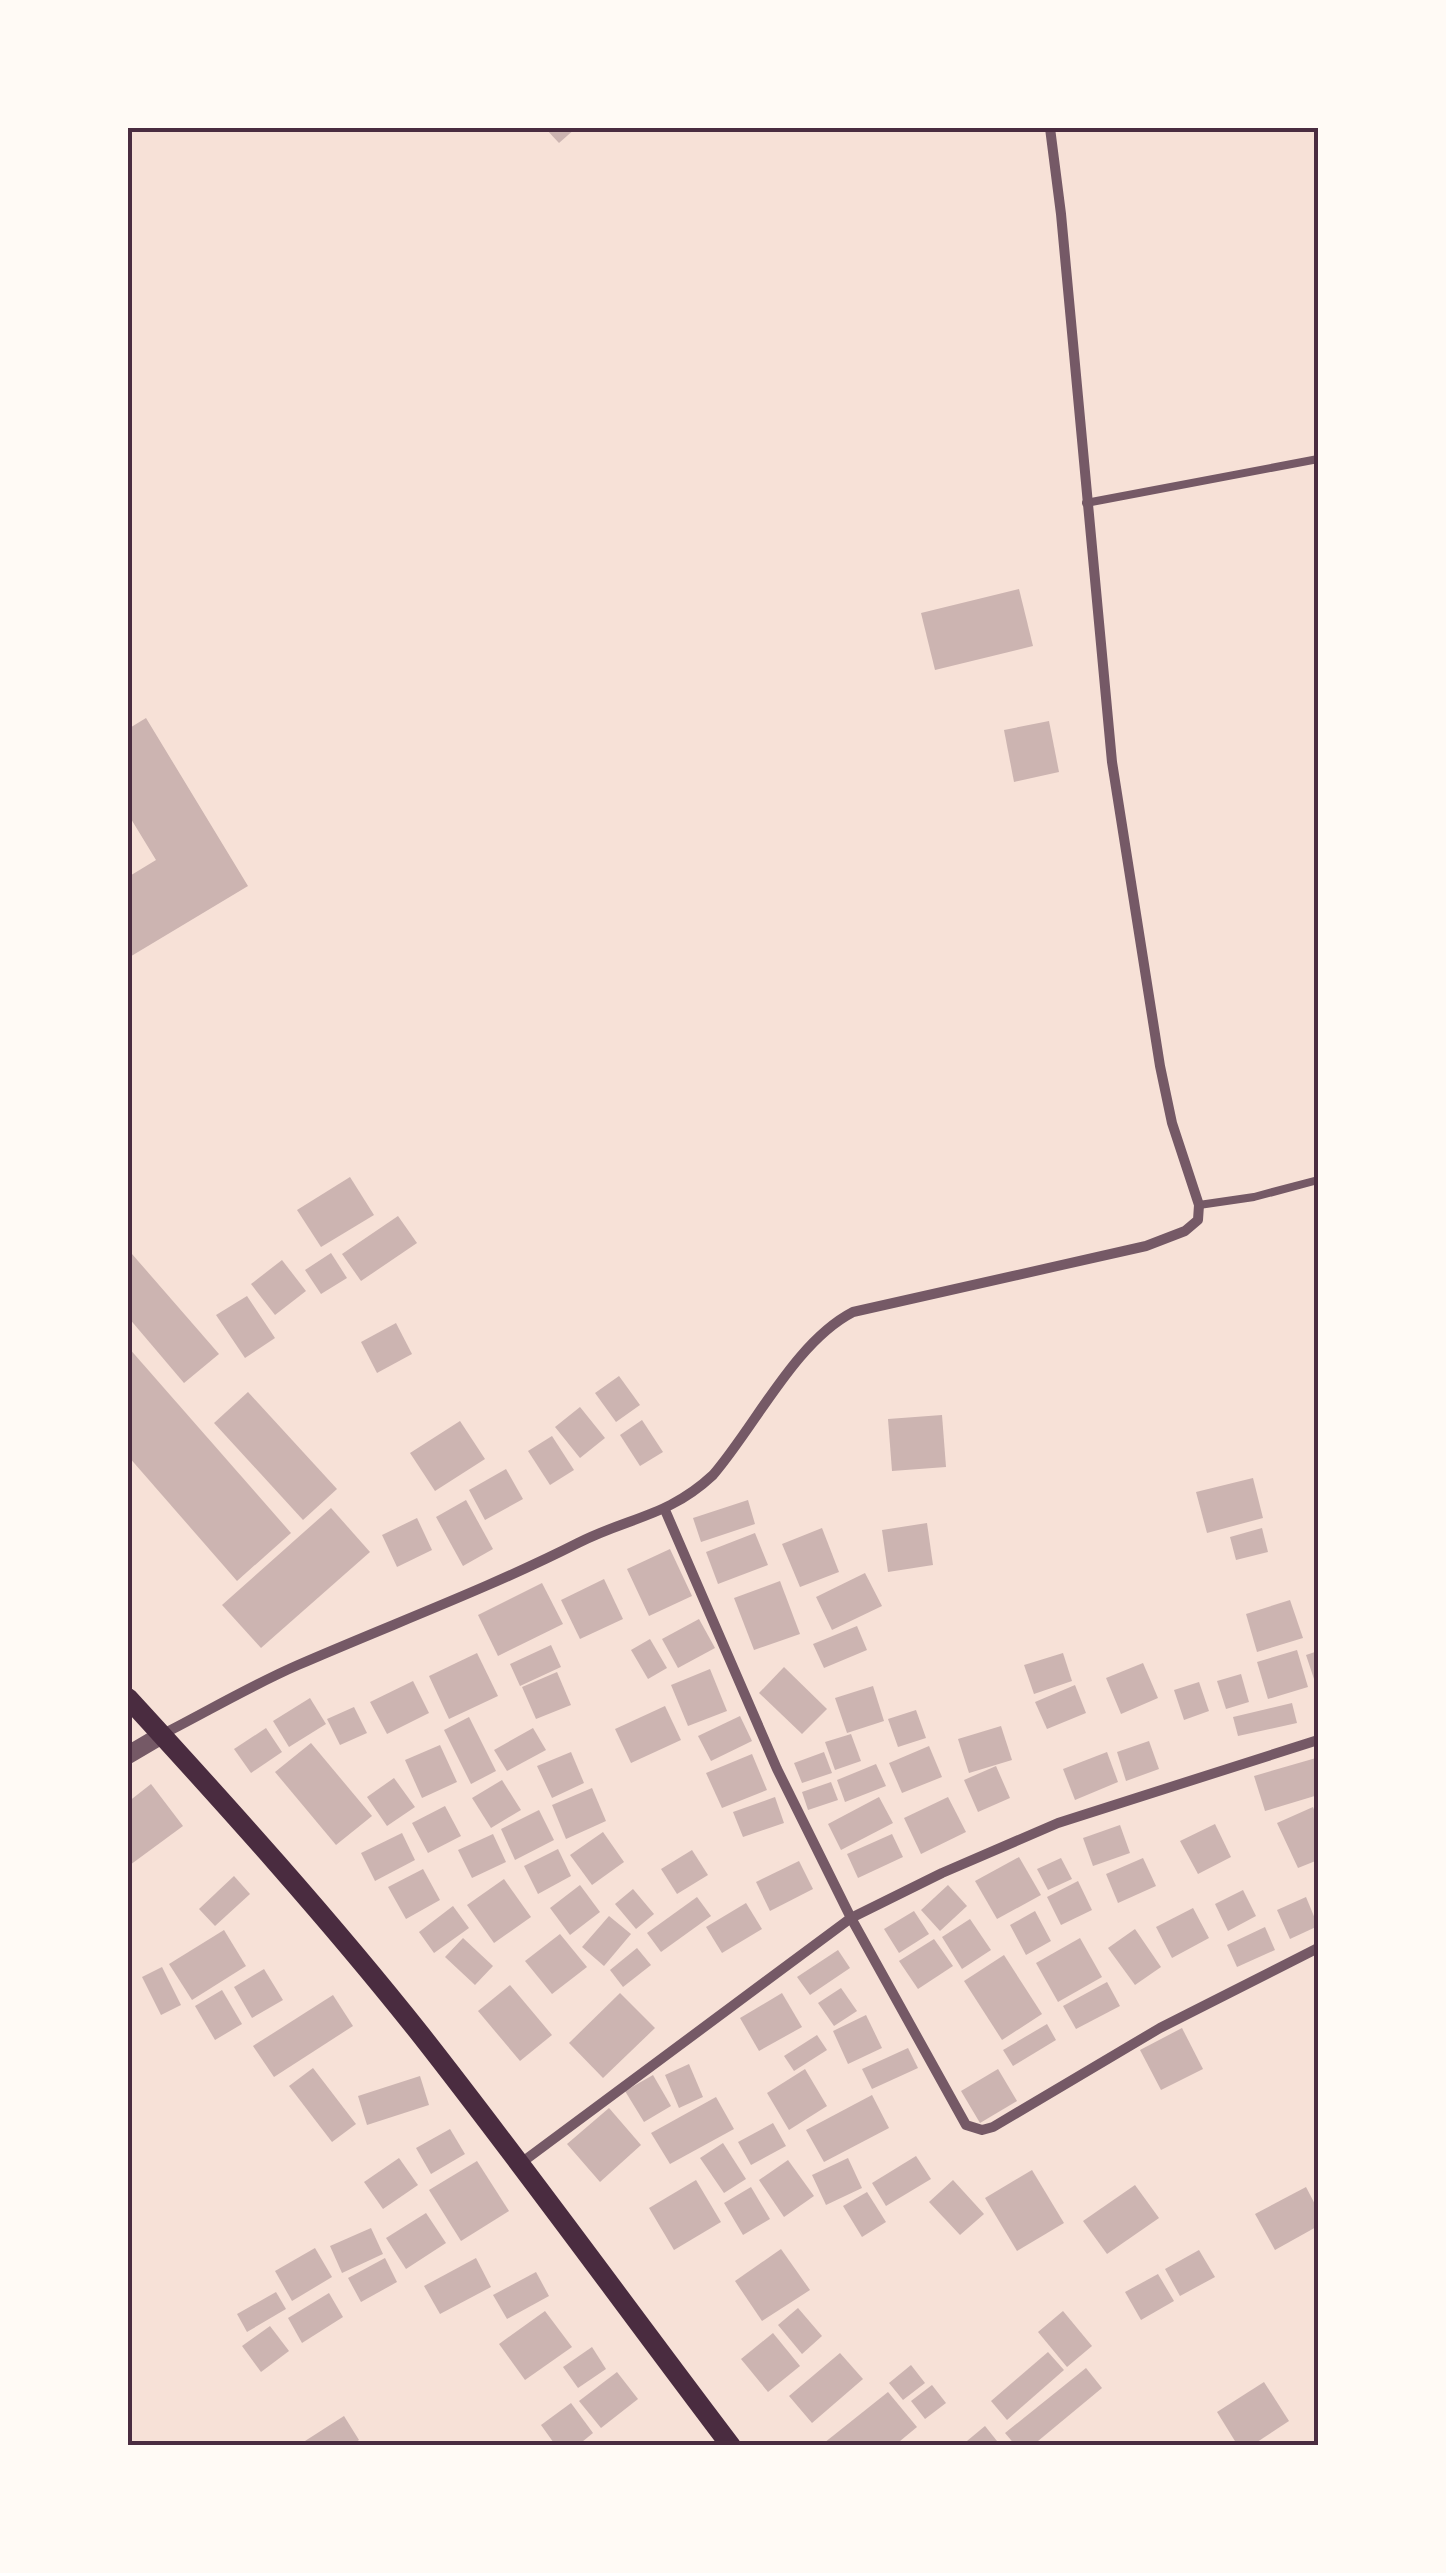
<svg xmlns="http://www.w3.org/2000/svg" width="1446" height="2573" font-family="'IBM Plex Sans',sans-serif">
	<style>
		.building { fill: #ccb4b1 }
		.lines { fill: none; stroke-linecap: round; stroke-linejoin: round }
		.service { stroke: #755966; stroke-width: 8 }
		.minor { stroke: #755966; stroke-width: 10 }
		.tertiary { stroke: #755966; stroke-width: 18 }
		.secondary { stroke: #4a2c40; stroke-width: 20 }
		.neatline { fill: none; stroke: #4a2c40; stroke-width: 4 }
	</style>
	<rect width="100%" height="100%" fill="#f7e1d7"/>
	<!-- building -->
	<g class="building">
		<polygon points="545,128 576,128 559,143"/>
		<polygon points="1019,589 1033,646 935,670 921,613"/>
		<polygon points="146,718 248,886 128,958 128,877 156,860 128,814 128,729"/>
		<polygon points="1049,721 1059,772 1014,782 1004,730"/>
		<polygon points="350,1177 374,1215 321,1247 297,1210"/>
		<polygon points="398,1216 417,1243 361,1281 342,1254"/>
		<polygon points="331,1253 347,1278 321,1294 305,1270"/>
		<polygon points="132,1254 219,1354 184,1383 128,1317 128,1257"/>
		<polygon points="282,1260 306,1291 275,1315 251,1284"/>
		<polygon points="247,1296 275,1338 245,1358 216,1315"/>
		<polygon points="396,1323 412,1354 377,1373 361,1342"/>
		<polygon points="128,1347 291,1533 237,1581 128,1456"/>
		<polygon points="619,1376 640,1405 616,1422 595,1393"/>
		<polygon points="248,1392 337,1489 303,1520 214,1423"/>
		<polygon points="580,1407 605,1438 580,1458 555,1427"/>
		<polygon points="942,1415 946,1467 892,1471 888,1419"/>
		<polygon points="642,1420 663,1452 640,1466 620,1435"/>
		<polygon points="460,1421 485,1459 435,1491 410,1453"/>
		<polygon points="552,1436 574,1470 550,1485 528,1451"/>
		<polygon points="506,1469 523,1499 485,1520 469,1490"/>
		<polygon points="1253,1478 1263,1518 1207,1533 1196,1492"/>
		<polygon points="466,1500 493,1549 463,1566 436,1517"/>
		<polygon points="748,1500 755,1524 701,1542 693,1518"/>
		<polygon points="331,1508 370,1552 261,1648 222,1605"/>
		<polygon points="417,1518 432,1550 397,1567 382,1535"/>
		<polygon points="927,1523 933,1565 888,1572 882,1530"/>
		<polygon points="822,1528 839,1572 800,1587 782,1544"/>
		<polygon points="1262,1528 1268,1552 1236,1560 1230,1537"/>
		<polygon points="755,1533 768,1565 718,1584 706,1552"/>
		<polygon points="670,1549 692,1596 649,1616 627,1569"/>
		<polygon points="865,1573 882,1606 832,1630 816,1597"/>
		<polygon points="604,1579 623,1619 580,1639 561,1600"/>
		<polygon points="780,1581 800,1634 754,1650 734,1598"/>
		<polygon points="542,1583 563,1624 498,1656 478,1615"/>
		<polygon points="1290,1600 1303,1638 1257,1652 1246,1614"/>
		<polygon points="699,1619 715,1648 678,1668 662,1639"/>
		<polygon points="857,1626 867,1650 824,1668 813,1644"/>
		<polygon points="650,1639 667,1668 648,1679 631,1650"/>
		<polygon points="551,1645 561,1667 520,1686 510,1664"/>
		<polygon points="1297,1650 1308,1687 1268,1699 1257,1662"/>
		<polygon points="1318,1651 1318,1691 1306,1655"/>
		<polygon points="477,1653 498,1696 449,1719 429,1676"/>
		<polygon points="1063,1653 1072,1681 1034,1694 1024,1665"/>
		<polygon points="1143,1663 1158,1698 1121,1714 1106,1678"/>
		<polygon points="784,1667 827,1709 802,1734 759,1693"/>
		<polygon points="710,1669 727,1711 688,1726 671,1685"/>
		<polygon points="557,1672 571,1705 536,1719 522,1687"/>
		<polygon points="1241,1674 1249,1702 1226,1709 1217,1681"/>
		<polygon points="413,1681 429,1713 387,1734 370,1702"/>
		<polygon points="1199,1682 1209,1711 1184,1720 1174,1690"/>
		<polygon points="1075,1685 1086,1713 1047,1729 1035,1702"/>
		<polygon points="873,1686 884,1721 847,1733 835,1698"/>
		<polygon points="310,1698 326,1724 289,1747 273,1721"/>
		<polygon points="1292,1703 1297,1723 1238,1736 1233,1717"/>
		<polygon points="665,1706 681,1740 631,1763 615,1729"/>
		<polygon points="354,1707 367,1733 340,1745 327,1719"/>
		<polygon points="916,1710 926,1738 898,1747 888,1719"/>
		<polygon points="740,1716 752,1741 711,1761 698,1736"/>
		<polygon points="469,1717 496,1771 471,1784 444,1730"/>
		<polygon points="1001,1726 1012,1760 969,1773 958,1739"/>
		<polygon points="266,1728 282,1752 251,1773 234,1749"/>
		<polygon points="533,1728 546,1750 507,1771 494,1750"/>
		<polygon points="851,1734 861,1761 835,1770 825,1742"/>
		<polygon points="1149,1741 1159,1769 1126,1781 1117,1752"/>
		<polygon points="311,1743 372,1816 336,1845 275,1772"/>
		<polygon points="440,1745 457,1782 422,1798 405,1760"/>
		<polygon points="929,1746 942,1777 902,1793 889,1763"/>
		<polygon points="571,1752 584,1783 552,1798 537,1766"/>
		<polygon points="824,1752 832,1773 802,1783 794,1763"/>
		<polygon points="1107,1752 1118,1782 1075,1800 1063,1769"/>
		<polygon points="752,1754 767,1790 722,1808 706,1773"/>
		<polygon points="1316,1758 1318,1795 1265,1811 1254,1776"/>
		<polygon points="876,1764 886,1786 845,1802 837,1780"/>
		<polygon points="996,1766 1010,1798 978,1812 964,1780"/>
		<polygon points="394,1778 415,1807 387,1826 367,1797"/>
		<polygon points="502,1780 521,1810 491,1828 472,1798"/>
		<polygon points="831,1782 838,1800 808,1810 802,1792"/>
		<polygon points="151,1784 183,1826 130,1865 128,1861 128,1802"/>
		<polygon points="592,1788 606,1821 566,1839 552,1805"/>
		<polygon points="775,1797 784,1823 743,1837 733,1812"/>
		<polygon points="879,1797 893,1823 841,1850 828,1824"/>
		<polygon points="948,1797 966,1832 921,1854 904,1818"/>
		<polygon points="445,1806 461,1836 428,1853 412,1823"/>
		<polygon points="1313,1807 1318,1819 1318,1860 1298,1868 1277,1823"/>
		<polygon points="539,1810 554,1840 515,1860 501,1829"/>
		<polygon points="1215,1824 1231,1857 1198,1874 1180,1841"/>
		<polygon points="1120,1825 1130,1853 1093,1866 1083,1838"/>
		<polygon points="603,1832 624,1862 592,1885 570,1855"/>
		<polygon points="402,1833 415,1860 375,1881 361,1853"/>
		<polygon points="493,1834 506,1862 472,1878 458,1850"/>
		<polygon points="892,1834 903,1857 858,1878 847,1854"/>
		<polygon points="558,1849 571,1876 538,1894 524,1866"/>
		<polygon points="692,1850 708,1875 677,1894 661,1869"/>
		<polygon points="1019,1857 1041,1895 997,1919 975,1881"/>
		<polygon points="1061,1858 1072,1879 1048,1890 1037,1869"/>
		<polygon points="1143,1858 1156,1886 1118,1903 1106,1874"/>
		<polygon points="799,1861 813,1889 770,1911 756,1882"/>
		<polygon points="423,1869 440,1900 406,1919 388,1887"/>
		<polygon points="234,1876 250,1894 215,1926 199,1909"/>
		<polygon points="504,1879 531,1917 494,1943 467,1905"/>
		<polygon points="1078,1881 1092,1910 1061,1925 1047,1897"/>
		<polygon points="580,1885 600,1912 570,1935 550,1908"/>
		<polygon points="948,1885 967,1906 940,1931 921,1910"/>
		<polygon points="633,1889 654,1914 636,1929 615,1904"/>
		<polygon points="1243,1890 1256,1916 1228,1931 1215,1904"/>
		<polygon points="697,1897 711,1916 661,1952 647,1933"/>
		<polygon points="1306,1897 1318,1926 1290,1939 1277,1910"/>
		<polygon points="746,1903 762,1929 722,1953 706,1927"/>
		<polygon points="453,1906 469,1928 434,1953 419,1932"/>
		<polygon points="1193,1908 1209,1938 1172,1958 1156,1927"/>
		<polygon points="914,1911 929,1934 899,1953 884,1929"/>
		<polygon points="1035,1911 1051,1941 1026,1955 1010,1925"/>
		<polygon points="609,1916 631,1934 604,1966 582,1947"/>
		<polygon points="970,1919 991,1950 962,1969 942,1937"/>
		<polygon points="1265,1927 1275,1950 1237,1967 1227,1945"/>
		<polygon points="1135,1929 1161,1967 1135,1985 1108,1948"/>
		<polygon points="224,1930 246,1966 192,2000 169,1964"/>
		<polygon points="560,1934 587,1967 552,1994 525,1961"/>
		<polygon points="463,1938 493,1966 475,1985 445,1957"/>
		<polygon points="1080,1938 1102,1977 1058,2002 1036,1963"/>
		<polygon points="934,1939 953,1966 918,1989 899,1961"/>
		<polygon points="637,1948 651,1965 623,1987 610,1970"/>
		<polygon points="838,1950 850,1968 810,1995 797,1977"/>
		<polygon points="1004,1955 1042,2014 1002,2040 964,1981"/>
		<polygon points="162,1967 181,2005 161,2015 142,1977"/>
		<polygon points="264,1969 283,2000 252,2018 234,1987"/>
		<polygon points="1107,1982 1120,2006 1076,2029 1063,2006"/>
		<polygon points="510,1985 552,2035 520,2061 478,2011"/>
		<polygon points="841,1988 857,2011 834,2026 818,2003"/>
		<polygon points="222,1990 242,2024 215,2040 195,2006"/>
		<polygon points="620,1993 655,2028 603,2078 569,2043"/>
		<polygon points="782,1993 802,2027 759,2051 740,2018"/>
		<polygon points="333,1995 353,2026 274,2077 253,2046"/>
		<polygon points="866,2015 882,2048 848,2064 833,2031"/>
		<polygon points="1047,2024 1056,2040 1013,2066 1003,2050"/>
		<polygon points="1182,2028 1203,2069 1161,2090 1140,2050"/>
		<polygon points="817,2035 827,2050 794,2071 784,2056"/>
		<polygon points="908,2048 918,2068 872,2089 862,2069"/>
		<polygon points="689,2064 703,2097 679,2108 665,2075"/>
		<polygon points="313,2068 356,2124 332,2142 289,2086"/>
		<polygon points="805,2069 827,2106 789,2130 767,2093"/>
		<polygon points="998,2069 1017,2101 980,2123 961,2091"/>
		<polygon points="653,2075 671,2106 644,2122 625,2091"/>
		<polygon points="420,2076 429,2105 367,2125 358,2096"/>
		<polygon points="872,2095 889,2128 824,2162 806,2130"/>
		<polygon points="716,2097 734,2129 670,2164 651,2133"/>
		<polygon points="609,2108 641,2145 600,2182 567,2144"/>
		<polygon points="773,2123 786,2146 751,2165 738,2142"/>
		<polygon points="450,2129 465,2154 431,2174 416,2148"/>
		<polygon points="723,2143 746,2179 724,2193 700,2158"/>
		<polygon points="916,2156 931,2179 886,2206 872,2183"/>
		<polygon points="399,2158 418,2185 383,2209 364,2182"/>
		<polygon points="848,2158 862,2188 826,2205 812,2175"/>
		<polygon points="788,2160 814,2196 784,2217 759,2180"/>
		<polygon points="477,2161 509,2211 461,2241 429,2190"/>
		<polygon points="1032,2170 1064,2223 1017,2251 985,2198"/>
		<polygon points="696,2180 721,2222 674,2250 649,2208"/>
		<polygon points="953,2180 984,2214 960,2235 929,2202"/>
		<polygon points="1135,2185 1159,2218 1107,2254 1083,2221"/>
		<polygon points="751,2187 770,2219 743,2235 724,2203"/>
		<polygon points="1306,2187 1318,2210 1318,2226 1275,2250 1255,2214"/>
		<polygon points="867,2192 886,2222 862,2237 843,2206"/>
		<polygon points="426,2213 446,2243 406,2269 386,2238"/>
		<polygon points="371,2228 383,2254 342,2273 330,2246"/>
		<polygon points="315,2248 332,2277 292,2301 275,2271"/>
		<polygon points="781,2249 810,2290 762,2321 735,2281"/>
		<polygon points="1199,2250 1215,2277 1180,2296 1165,2269"/>
		<polygon points="385,2258 397,2282 361,2302 348,2278"/>
		<polygon points="476,2258 491,2287 440,2314 424,2286"/>
		<polygon points="536,2272 549,2296 507,2319 493,2295"/>
		<polygon points="1158,2274 1174,2301 1141,2320 1125,2292"/>
		<polygon points="276,2292 286,2309 247,2332 237,2314"/>
		<polygon points="329,2293 343,2317 302,2343 288,2318"/>
		<polygon points="798,2308 822,2336 802,2354 778,2325"/>
		<polygon points="545,2311 572,2347 525,2380 499,2344"/>
		<polygon points="1063,2311 1092,2346 1067,2367 1038,2332"/>
		<polygon points="270,2326 289,2351 261,2372 242,2346"/>
		<polygon points="773,2333 800,2366 768,2392 741,2359"/>
		<polygon points="592,2347 606,2369 578,2388 563,2367"/>
		<polygon points="1048,2352 1064,2370 1007,2420 991,2401"/>
		<polygon points="840,2353 863,2379 812,2423 789,2396"/>
		<polygon points="911,2365 925,2383 903,2400 889,2383"/>
		<polygon points="1086,2368 1102,2388 1032,2446 1016,2446 1005,2433"/>
		<polygon points="617,2372 638,2399 601,2428 579,2401"/>
		<polygon points="1264,2382 1289,2421 1251,2446 1238,2446 1217,2412"/>
		<polygon points="932,2385 946,2403 925,2419 911,2401"/>
		<polygon points="888,2392 917,2427 894,2446 826,2446 824,2443"/>
		<polygon points="571,2403 593,2433 577,2446 556,2446 541,2425"/>
		<polygon points="344,2416 359,2440 351,2446 308,2446 305,2441"/>
		<polygon points="985,2426 1001,2446 961,2446"/>
	</g>
	<g class="lines">
		<!-- service -->
		<g class="service">
			<polyline points="1086,503 1318,459"/>
			<polyline points="1199,1205 1254,1197 1318,1180"/>
		</g>
		<!-- minor -->
		<g class="minor">
			<polyline points="665,1510 777,1769 851,1918 966,2125 982,2130 993,2127 1160,2028 1318,1948"/>
			<path d="M163,1734C208,1711 252,1685 298,1665C392,1624 487,1589 578,1543C629,1517 668,1517 713,1475C756,1425 795,1342 853,1312L1146,1246L1185,1231L1198,1220L1199,1205L1172,1123L1160,1066L1112,762L1061,214L1050,128"/>
			<polyline points="521,2163 851,1918 942,1873 1058,1823 1318,1740"/>
		</g>
		<!-- tertiary -->
		<polyline class="tertiary" points="128,1755 162,1735"/>
		<!-- secondary -->
		<path class="secondary" d="M128,1698C228,1807 329,1919 421,2035C527,2170 627,2309 731,2446"/>
	</g>
	<!-- border -->
	<rect width="1446" height="2573" fill="none" stroke="#fffaf5" stroke-width="260"/>
	<rect x="130" y="130" width="1186" height="2313" class="neatline"/>
</svg>
